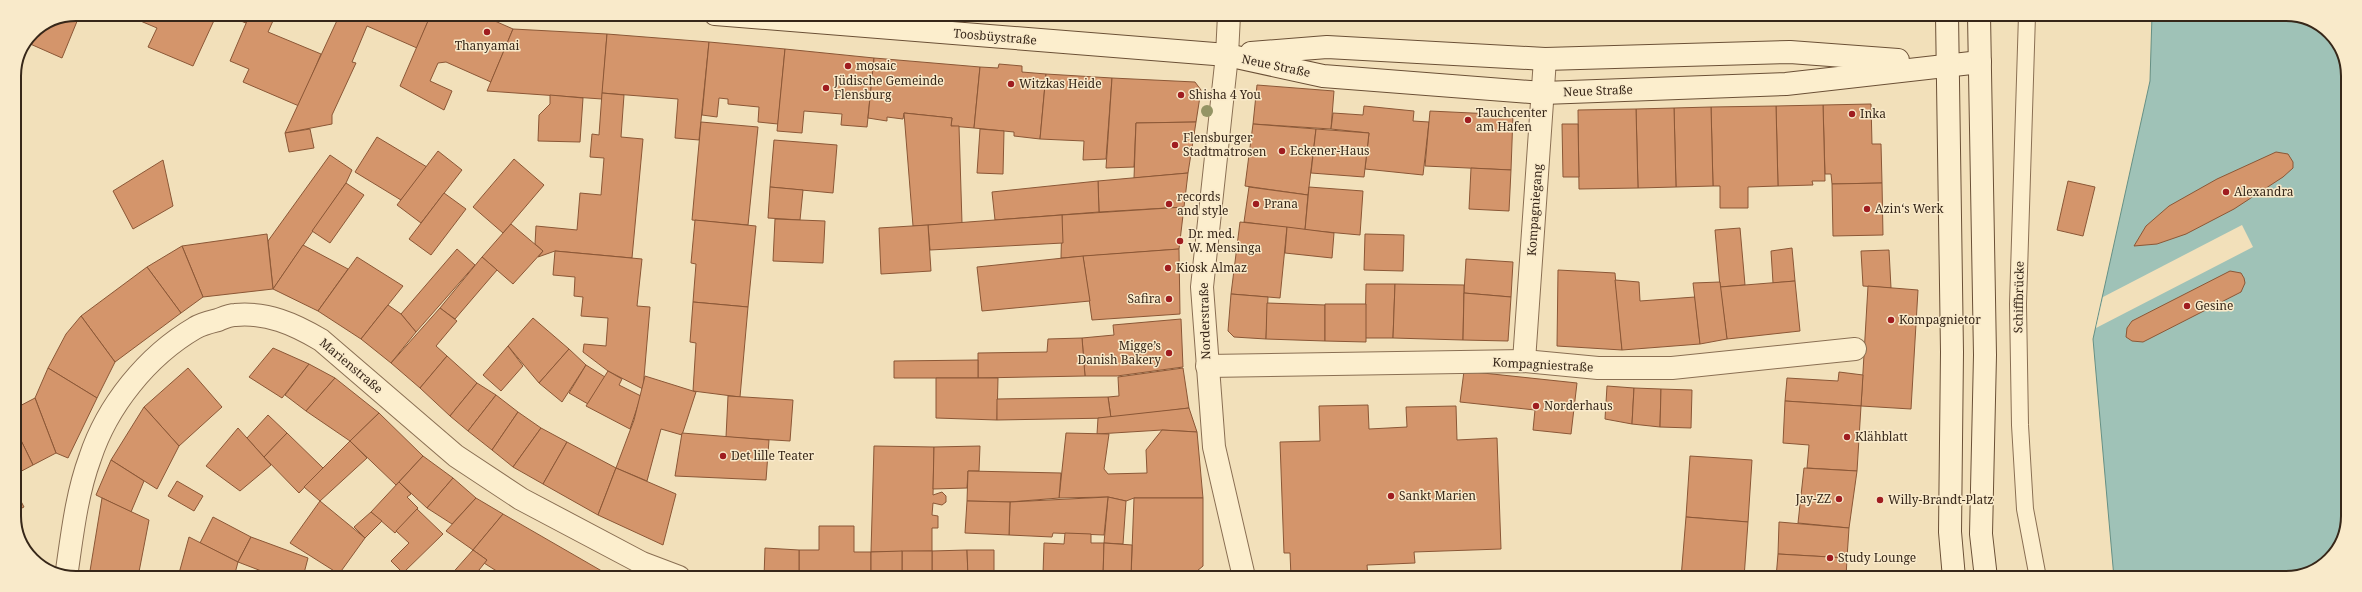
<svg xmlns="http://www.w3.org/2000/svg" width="2362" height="592" font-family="'Noto Serif',serif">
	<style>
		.water { fill: #9fc2b7; stroke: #669085 }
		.pier { fill: #f2e0ba }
		.building { fill: #d4956b; stroke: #8b5736 }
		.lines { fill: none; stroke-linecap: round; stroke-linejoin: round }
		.lane-casing { stroke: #8a6f53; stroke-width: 18 }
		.street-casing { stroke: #8a6f53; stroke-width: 24 }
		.secondary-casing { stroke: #6b5036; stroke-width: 24 }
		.lane { stroke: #fceecd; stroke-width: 16 }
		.street { stroke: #fceecd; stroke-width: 22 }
		.secondary { stroke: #fceecd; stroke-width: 22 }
		.tree { fill: #949464 }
		.poi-dot { fill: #9f1d20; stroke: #f9eaca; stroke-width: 1.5 }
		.labels { text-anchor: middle; stroke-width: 3; stroke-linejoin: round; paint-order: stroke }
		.street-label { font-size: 12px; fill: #372719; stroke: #f9eaca }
		.poi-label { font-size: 12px; fill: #372719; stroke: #f9eaca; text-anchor: start }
		.rim { fill: none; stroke: #372719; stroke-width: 2 }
	</style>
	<rect width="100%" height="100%" fill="#f2e0ba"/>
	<!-- water -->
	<polygon class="water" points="2152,15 2298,15 2332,35 2348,72 2347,528 2327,563 2286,578 2114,578 2093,339 2150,81"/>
	<!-- pier -->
	<polygon class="pier" points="2242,225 2253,247 2096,328 2103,297"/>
	<!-- building -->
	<g class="building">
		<polygon points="76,14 80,14 62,58 28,43 32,32"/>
		<polygon points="124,14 217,14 193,66 148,47 157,28"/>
		<polygon points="223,14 250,14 246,23"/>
		<polygon points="250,14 276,14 268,32 321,54 299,106 243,82 249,69 230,61"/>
		<polygon points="340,14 431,14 417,48 367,26 352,62 356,63 332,115 332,124 285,133"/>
		<polygon points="431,14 479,14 513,29 491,82 446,62 438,63 430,81 452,91 444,110 400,86"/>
		<polygon points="513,29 607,34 602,99 487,91"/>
		<polygon points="607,34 709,42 699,140 675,138 678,99 602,93"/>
		<polygon points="709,42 785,49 778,124 758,122 759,107 728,104 728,99 719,98 717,117 702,115"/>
		<polygon points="785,49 874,58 867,127 841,125 842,114 804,111 802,133 777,131"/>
		<polygon points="874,58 980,67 974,128 951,126 952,118 904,113 903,119 887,117 887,121 868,118"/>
		<polygon points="999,64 1022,66 1022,72 1046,74 1040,139 1014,136 1014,132 974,128 980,67 998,68"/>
		<polygon points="1046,74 1112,78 1106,159 1083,160 1084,141 1040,139"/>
		<polygon points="1112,78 1195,82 1201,90 1196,122 1136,123 1134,167 1106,168"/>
		<polygon points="1257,85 1334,91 1331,129 1253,124"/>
		<polygon points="602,93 624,95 621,137 643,139 632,258 555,251 538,257 543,251 535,244 536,226 577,230 580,193 601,195 604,158 590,157 592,134 599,135"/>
		<polygon points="550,95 583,98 580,142 538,141 539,115 550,104"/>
		<polygon points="1871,104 1872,144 1881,144 1882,183 1832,184 1831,174 1825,174 1823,105"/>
		<polygon points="1823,105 1825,181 1812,181 1813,185 1778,186 1776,106"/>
		<polygon points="1364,106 1414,111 1413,121 1429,122 1423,175 1365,169 1369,133 1331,129 1333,113 1363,115"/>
		<polygon points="1776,106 1778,186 1748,187 1748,208 1720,208 1720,186 1713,186 1711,107"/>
		<polygon points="1711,107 1713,186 1676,187 1674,108"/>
		<polygon points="1674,108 1676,187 1638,188 1636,109"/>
		<polygon points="1636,109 1638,188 1579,189 1578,110"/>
		<polygon points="1430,111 1513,115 1511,170 1425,166"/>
		<polygon points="904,113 952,118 951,126 959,126 962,223 913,226"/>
		<polygon points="701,122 758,127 748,225 692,220"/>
		<polygon points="1196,122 1188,173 1134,178 1136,123"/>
		<polygon points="1253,124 1316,129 1308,195 1245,186"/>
		<polygon points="1562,124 1578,124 1579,177 1563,177"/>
		<polygon points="310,129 314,148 289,152 285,133"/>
		<polygon points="980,129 1004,131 1003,174 977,173"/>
		<polygon points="1316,129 1369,133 1364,177 1311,173"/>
		<polygon points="377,137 427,167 401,200 355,172"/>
		<polygon points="774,140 837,145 833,193 770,187"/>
		<polygon points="438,151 462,170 421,223 397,205"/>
		<polygon points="2276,152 2288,154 2293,162 2293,168 2283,177 2234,209 2186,234 2157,244 2134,246 2146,226 2169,206 2217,179"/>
		<polygon points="330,155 352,170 346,183 273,289 268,241"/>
		<polygon points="514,159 544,185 503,233 473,207"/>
		<polygon points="163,160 173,206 133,229 113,191"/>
		<polygon points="1471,168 1511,170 1509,211 1469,209"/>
		<polygon points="1188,173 1184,207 1099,212 1098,181"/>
		<polygon points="1098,181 1099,212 995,220 992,192"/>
		<polygon points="2068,181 2095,187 2083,236 2057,230"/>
		<polygon points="346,183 364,195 330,243 312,231"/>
		<polygon points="1882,183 1883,235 1833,236 1832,184"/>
		<polygon points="770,187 803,190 800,220 768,218"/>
		<polygon points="1249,187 1308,195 1305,230 1244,222"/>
		<polygon points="1309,187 1363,191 1360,235 1305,230"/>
		<polygon points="444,193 466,209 431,255 409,239"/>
		<polygon points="1184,207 1179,249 1061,258 1062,215"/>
		<polygon points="1062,215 1063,243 930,250 928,225"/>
		<polygon points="775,219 825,221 823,263 773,261"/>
		<polygon points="695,220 756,226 748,307 693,302 696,264 691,263"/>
		<polygon points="1240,222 1287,227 1280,298 1231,294"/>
		<polygon points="511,224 543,251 513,284 482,257"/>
		<polygon points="928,225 931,271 881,274 879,228"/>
		<polygon points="1287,227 1334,233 1332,258 1285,253"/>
		<polygon points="1740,228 1745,285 1720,287 1715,230"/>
		<polygon points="267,234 273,289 203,297 182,246"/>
		<polygon points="1365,234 1404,235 1403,271 1364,270"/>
		<polygon points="303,245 348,269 318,311 273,289"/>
		<polygon points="182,246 203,297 181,313 147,267"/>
		<polygon points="1792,248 1795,281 1773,283 1771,251"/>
		<polygon points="457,249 475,265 416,332 401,314"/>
		<polygon points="1179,249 1180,314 1092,320 1083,256"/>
		<polygon points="1889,250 1891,288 1863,286 1861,251"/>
		<polygon points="555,251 642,259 637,306 650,307 643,389 608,371 583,352 584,344 606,346 608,318 581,316 583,297 574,296 575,277 553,275"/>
		<polygon points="1083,256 1090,301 982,311 977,267"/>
		<polygon points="357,257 403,286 361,339 318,311"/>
		<polygon points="482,257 497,270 455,319 440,308"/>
		<polygon points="1466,259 1513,262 1511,297 1464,293"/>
		<polygon points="147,267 181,313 115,362 81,316"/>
		<polygon points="1558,270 1615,273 1622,350 1557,346"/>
		<polygon points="2230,271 2241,273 2244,278 2245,283 2241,292 2143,342 2132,341 2126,337 2127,328 2132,321"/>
		<polygon points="1615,280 1639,282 1640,301 1695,297 1700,344 1622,350"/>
		<polygon points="1795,281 1800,331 1727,339 1720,287"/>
		<polygon points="1720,282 1727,339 1700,344 1693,283"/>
		<polygon points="1366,284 1395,284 1393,338 1365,338"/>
		<polygon points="1395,284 1464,285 1463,340 1393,338"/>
		<polygon points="1868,286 1918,290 1911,409 1861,406"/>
		<polygon points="1464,293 1511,297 1508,341 1463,340"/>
		<polygon points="1231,294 1268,297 1266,339 1234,337 1228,331"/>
		<polygon points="693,302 748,307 740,397 693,391 696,343 690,342"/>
		<polygon points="1267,303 1325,305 1325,341 1266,339"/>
		<polygon points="1325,304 1366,304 1366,342 1325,341"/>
		<polygon points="388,305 401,314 416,332 391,363 361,339"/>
		<polygon points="440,308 457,321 436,346 447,356 420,388 391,363"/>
		<polygon points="81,316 115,362 97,398 48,368 66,334"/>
		<polygon points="533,318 569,349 539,383 508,346"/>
		<polygon points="1181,319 1183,367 1117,376 1085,376 1082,338 1114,335 1113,325"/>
		<polygon points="1082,338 1085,376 978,378 978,353 1047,352 1048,339"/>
		<polygon points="508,346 523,366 501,391 483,375"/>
		<polygon points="273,348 309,364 282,398 249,377"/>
		<polygon points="569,349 586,365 562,402 539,383"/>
		<polygon points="447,356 477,383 450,416 420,388"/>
		<polygon points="978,360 978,378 894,378 894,361"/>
		<polygon points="309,364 335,378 306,411 285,395"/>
		<polygon points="586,365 605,377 588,404 569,393"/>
		<polygon points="48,368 97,398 68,458 56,453 35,398"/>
		<polygon points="188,368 222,407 179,446 144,407"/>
		<polygon points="1183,368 1189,408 1111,418 1108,397 1119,396 1118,377"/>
		<polygon points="608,371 622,379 619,385 641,396 630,429 586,406"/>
		<polygon points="1464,371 1577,383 1571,434 1533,430 1535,410 1460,402"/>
		<polygon points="1839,372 1863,375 1861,406 1785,401 1787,378 1838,381"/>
		<polygon points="645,376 696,392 682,435 661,429 647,481 616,468 634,420"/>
		<polygon points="335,378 379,413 350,441 306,411"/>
		<polygon points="936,378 998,378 997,420 936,418"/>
		<polygon points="477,383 496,395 468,431 450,416"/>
		<polygon points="1607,386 1634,388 1632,424 1605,419"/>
		<polygon points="1634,388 1661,389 1660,427 1632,424"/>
		<polygon points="1661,389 1692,390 1691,428 1660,427"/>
		<polygon points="496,395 518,412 492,450 468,431"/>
		<polygon points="728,396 793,400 790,441 726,437"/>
		<polygon points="1108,397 1111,418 997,420 997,399"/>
		<polygon points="35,398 56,453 33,465 14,426 14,409"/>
		<polygon points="1785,401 1861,406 1857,471 1807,468 1809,445 1783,443"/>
		<polygon points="1368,405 1369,429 1407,427 1406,407 1456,406 1457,440 1497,438 1501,549 1414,552 1415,563 1367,565 1368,577 1291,577 1290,553 1284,553 1280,442 1320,441 1319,406"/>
		<polygon points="144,407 179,446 157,489 111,460"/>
		<polygon points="1189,408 1197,432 1162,430 1097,434 1098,418"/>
		<polygon points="518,412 541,428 513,467 492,450"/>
		<polygon points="379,413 423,456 396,485 350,441"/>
		<polygon points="268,415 287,433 264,457 247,438"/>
		<polygon points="14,426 33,465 14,475"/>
		<polygon points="238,428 271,465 240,491 206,466"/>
		<polygon points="541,428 567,442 543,484 513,467"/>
		<polygon points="1162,430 1197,432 1203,498 1134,498 1126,501 1108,497 1059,498 1066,433 1109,434 1104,469 1108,474 1147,473 1146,450"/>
		<polygon points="287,433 323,468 299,493 264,457"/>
		<polygon points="682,433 769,440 766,480 675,476"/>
		<polygon points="350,441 367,458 320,501 304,487"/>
		<polygon points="567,442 616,468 598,515 543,484"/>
		<polygon points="874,446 934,447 933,495 942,492 946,496 946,502 942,505 933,503 932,515 938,516 938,528 932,528 932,551 871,552"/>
		<polygon points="980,446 979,471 968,471 967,488 933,489 934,447"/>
		<polygon points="423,456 453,478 427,508 399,482"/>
		<polygon points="1690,456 1752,460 1748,522 1686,517"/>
		<polygon points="111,460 144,481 131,512 96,495"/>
		<polygon points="616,468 676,494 663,545 598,515"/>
		<polygon points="1804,468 1857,471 1849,528 1798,523"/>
		<polygon points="968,471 1061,473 1059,498 1010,502 967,501"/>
		<polygon points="453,478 476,498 452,524 427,508"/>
		<polygon points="177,481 203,496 194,511 168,496"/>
		<polygon points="399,482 411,494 407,497 418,508 395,533 371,512"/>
		<polygon points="14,488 24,507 14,512"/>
		<polygon points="1108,497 1126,501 1123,544 1104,543"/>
		<polygon points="1108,497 1104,535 1053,533 1052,537 1009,535 1010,502"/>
		<polygon points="102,498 149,520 138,577 89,577"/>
		<polygon points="476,498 503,514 473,550 446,531"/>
		<polygon points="1134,498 1203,498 1203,566 1191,576 1131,577"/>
		<polygon points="320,501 365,538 339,574 290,543"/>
		<polygon points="967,501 1010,502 1009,535 965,533"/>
		<polygon points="417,509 443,534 403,573 391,561 409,543 396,531"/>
		<polygon points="371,512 382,521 365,538 354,527"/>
		<polygon points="503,514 607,574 606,577 506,577 484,563 487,560 473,550"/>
		<polygon points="213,517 251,537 238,562 200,543"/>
		<polygon points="1686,517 1748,522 1744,578 1681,578"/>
		<polygon points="1779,522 1849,528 1847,558 1778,554"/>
		<polygon points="819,526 854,526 854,552 871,552 871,577 799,577 799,550 819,550"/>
		<polygon points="1065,533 1091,534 1091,543 1104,543 1103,577 1043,574 1044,543 1064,544"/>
		<polygon points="189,537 238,562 234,577 178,577"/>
		<polygon points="251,537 308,558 303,577 277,577 238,562"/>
		<polygon points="1104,543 1132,545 1131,577 1103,577"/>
		<polygon points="765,548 799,550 799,577 764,577"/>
		<polygon points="473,550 487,560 479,570 487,576 485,577 449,577"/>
		<polygon points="967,550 968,577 932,577 932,551"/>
		<polygon points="967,550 994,550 994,577 968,577"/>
		<rect x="902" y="551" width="30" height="26"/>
		<polygon points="902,551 902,577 871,577 871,552"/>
		<polygon points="1778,554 1847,558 1846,578 1776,578"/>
	</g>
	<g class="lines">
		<defs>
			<polyline id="lane" points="2027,15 2018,304 2020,425 2025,509 2038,578"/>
			<g id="street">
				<polyline points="1229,15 1227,55 1202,287 1214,447 1244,577"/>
				<polyline points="1524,361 1545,59"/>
				<polyline points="1207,366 1524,361 1598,368 1672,368 1855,349"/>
				<path d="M66,577C72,537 76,496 90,458C107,406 147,356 195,328C201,324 210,322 218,320C223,318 229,315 235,315C267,312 294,324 321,340L456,456L521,499L642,563L679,577"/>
			</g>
			<g id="secondary">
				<polyline points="715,14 1227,55 1323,76 1543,93 1786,84 1980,62"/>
				<polyline points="1947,15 1952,352 1950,532 1954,578"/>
				<polyline points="1979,15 1985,355 1981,534 1986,578"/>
				<polyline points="1251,53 1327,47 1545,59 1790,52 1898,60"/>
			</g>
		</defs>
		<!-- lane casing -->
		<use href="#lane" class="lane-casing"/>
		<!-- street casing -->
		<use href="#street" class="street-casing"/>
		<!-- secondary casing -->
		<use href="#secondary" class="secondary-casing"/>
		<!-- lane -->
		<use href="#lane" class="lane"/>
		<!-- street -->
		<use href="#street" class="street"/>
		<!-- secondary -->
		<use href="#secondary" class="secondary"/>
	</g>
	<!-- trees -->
	<circle class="tree" cx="1207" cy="111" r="6"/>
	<!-- markers -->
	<g class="poi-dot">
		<circle cx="487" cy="32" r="4"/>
		<circle cx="848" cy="66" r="4"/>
		<circle cx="1011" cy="84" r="4"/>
		<circle cx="826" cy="88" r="4"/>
		<circle cx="1181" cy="95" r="4"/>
		<circle cx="1852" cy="114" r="4"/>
		<circle cx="1468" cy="120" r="4"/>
		<circle cx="1175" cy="145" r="4"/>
		<circle cx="1282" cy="151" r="4"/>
		<circle cx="2226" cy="192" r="4"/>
		<circle cx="1169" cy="204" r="4"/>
		<circle cx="1256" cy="204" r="4"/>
		<circle cx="1867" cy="209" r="4"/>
		<circle cx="1180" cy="241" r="4"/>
		<circle cx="1168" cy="268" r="4"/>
		<circle cx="1169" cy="299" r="4"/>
		<circle cx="2187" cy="306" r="4"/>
		<circle cx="1891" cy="320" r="4"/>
		<circle cx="1169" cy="353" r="4"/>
		<circle cx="1536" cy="406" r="4"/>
		<circle cx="1847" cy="437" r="4"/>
		<circle cx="723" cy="456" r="4"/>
		<circle cx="1391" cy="496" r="4"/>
		<circle cx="1839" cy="499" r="4"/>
		<circle cx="1880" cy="500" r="4"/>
		<circle cx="1830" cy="558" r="4"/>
	</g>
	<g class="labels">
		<!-- street labels -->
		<g class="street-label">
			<text transform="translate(995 37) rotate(5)" y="4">Toosbüystraße</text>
			<text transform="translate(1276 66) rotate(12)" y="4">Neue Straße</text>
			<text transform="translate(1598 91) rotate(-2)" y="4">Neue Straße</text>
			<text transform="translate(1535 210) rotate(-86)" y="4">Kompagniegang</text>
			<text transform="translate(2019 297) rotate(-89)" y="4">Schiffbrücke</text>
			<text transform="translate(1205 321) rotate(-92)" y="4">Norderstraße</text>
			<text transform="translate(1543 365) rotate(3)" y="4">Kompagniestraße</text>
			<text transform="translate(351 366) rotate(40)" y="4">Marienstraße</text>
		</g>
		<!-- poi labels -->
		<g class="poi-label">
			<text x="487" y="50" text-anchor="middle">Thanyamai</text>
			<text x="856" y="70">mosaic</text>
			<text x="834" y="85">Jüdische Gemeinde<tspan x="834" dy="14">Flensburg</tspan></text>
			<text x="1019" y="88">Witzkas Heide</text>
			<text x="1189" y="99">Shisha 4 You</text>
			<text x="1476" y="117">Tauchcenter<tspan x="1476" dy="14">am Hafen</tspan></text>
			<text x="1860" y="118">Inka</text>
			<text x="1183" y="142">Flensburger<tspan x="1183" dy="14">Stadtmatrosen</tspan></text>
			<text x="1290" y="155">Eckener-Haus</text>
			<text x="2234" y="196">Alexandra</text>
			<text x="1177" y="201">records<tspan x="1177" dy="14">and style</tspan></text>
			<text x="1264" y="208">Prana</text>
			<text x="1875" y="213">Azin‘s Werk</text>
			<text x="1188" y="238">Dr. med.<tspan x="1188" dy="14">W. Mensinga</tspan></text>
			<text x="1176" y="272">Kiosk Almaz</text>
			<text x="1161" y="303" text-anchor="end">Safira</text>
			<text x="2195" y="310">Gesine</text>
			<text x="1899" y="324">Kompagnietor</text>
			<text x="1161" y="350" text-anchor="end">Migge’s<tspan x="1161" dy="14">Danish Bakery</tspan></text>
			<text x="1544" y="410">Norderhaus</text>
			<text x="1855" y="441">Klähblatt</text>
			<text x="731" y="460">Det lille Teater</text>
			<text x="1399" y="500">Sankt Marien</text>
			<text x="1831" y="503" text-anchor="end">Jay-ZZ</text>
			<text x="1888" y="504">Willy-Brandt-Platz</text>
			<text x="1838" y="562">Study Lounge</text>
		</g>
	</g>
	<!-- crop -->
	<path d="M0 0H2362V592H0ZM76 21H2286A55 55 0 0 1 2341 76V516A55 55 0 0 1 2286 571H76A55 55 0 0 1 21 516V76A55 55 0 0 1 76 21Z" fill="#f9eaca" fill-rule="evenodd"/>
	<path class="rim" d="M76 21H2286A55 55 0 0 1 2341 76V516A55 55 0 0 1 2286 571H76A55 55 0 0 1 21 516V76A55 55 0 0 1 76 21Z"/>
</svg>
